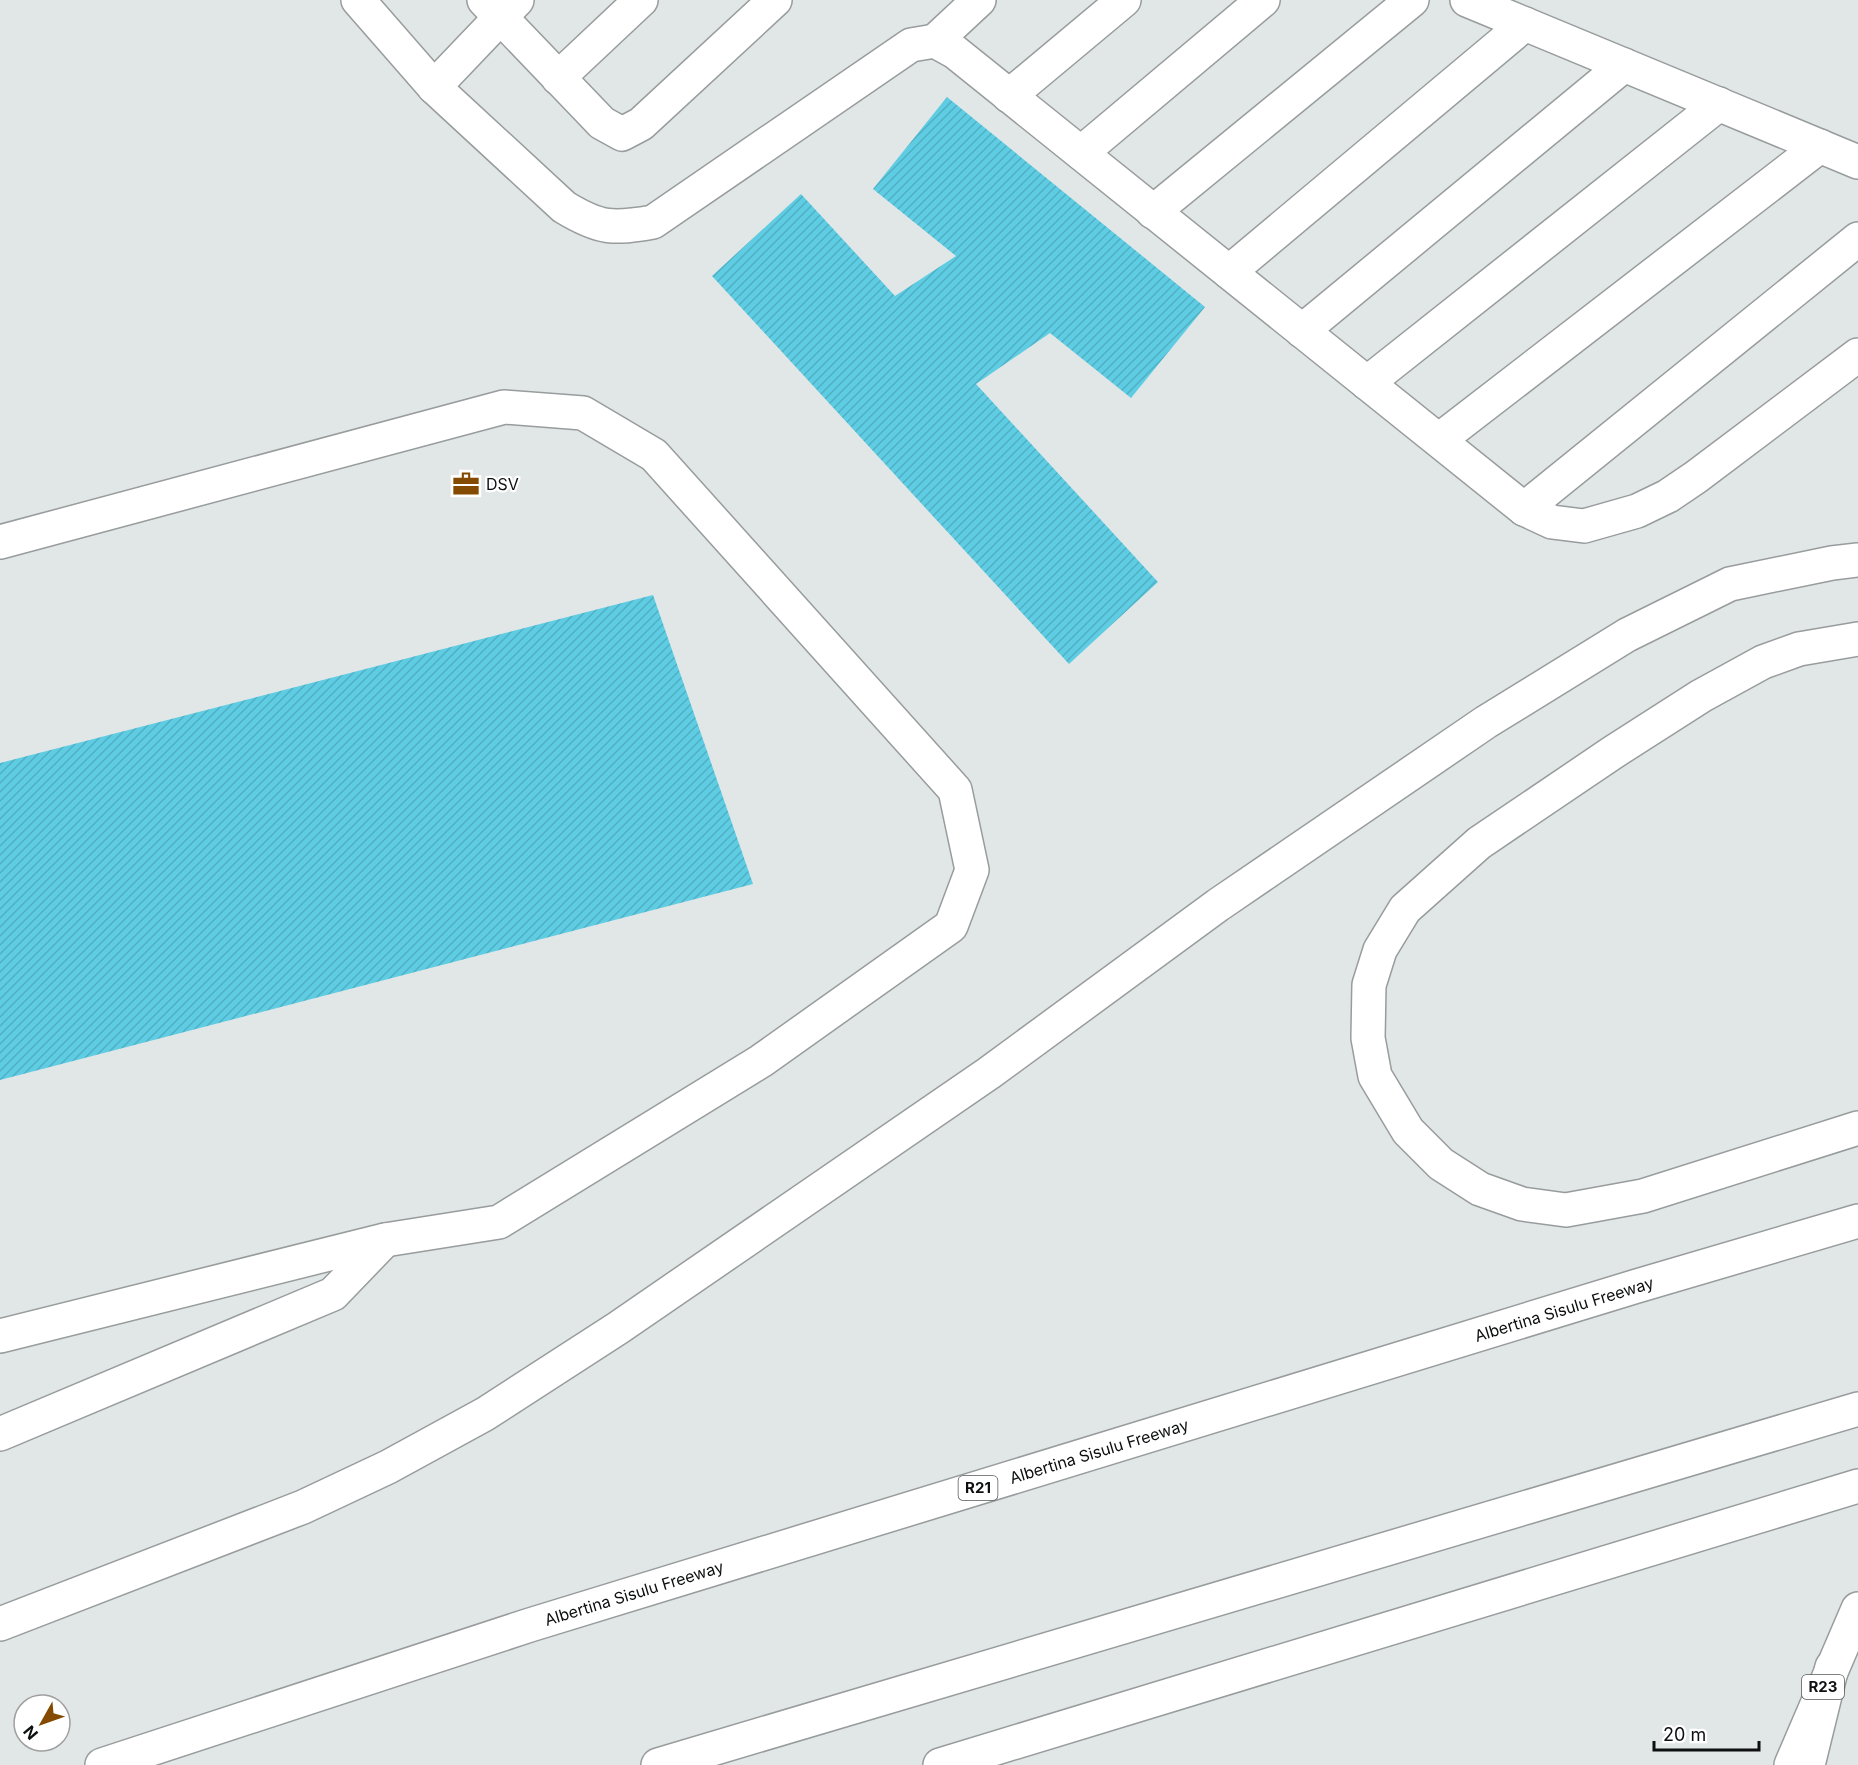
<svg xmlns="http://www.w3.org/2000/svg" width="1858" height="1765" font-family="Inter,sans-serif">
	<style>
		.building { fill: url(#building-hatch) }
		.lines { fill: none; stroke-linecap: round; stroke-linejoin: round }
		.minor-casing { stroke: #989c9d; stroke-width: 36 }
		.major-casing { stroke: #989c9d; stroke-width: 36 }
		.highway-casing { stroke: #989c9d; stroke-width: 36 }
		.minor { stroke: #fff; stroke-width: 33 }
		.major { stroke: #fff; stroke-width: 33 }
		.highway { stroke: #fff; stroke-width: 33 }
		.labels { text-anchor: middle; stroke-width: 4.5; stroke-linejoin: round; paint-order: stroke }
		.shield { fill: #fff; stroke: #565758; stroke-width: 1.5 }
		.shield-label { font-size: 15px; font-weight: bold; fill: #0e0f10 }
		.poi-label { font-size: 16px; fill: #0e0f10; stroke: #fff; text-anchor: start }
		.street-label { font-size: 16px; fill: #0e0f10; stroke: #fff }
	</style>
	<defs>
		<pattern id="building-hatch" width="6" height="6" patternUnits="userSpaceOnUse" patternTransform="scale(1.5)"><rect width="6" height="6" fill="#5ecde3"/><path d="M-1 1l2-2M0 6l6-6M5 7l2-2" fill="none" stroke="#50afc2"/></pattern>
	</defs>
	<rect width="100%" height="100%" fill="#e1e6e7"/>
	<!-- building -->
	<g class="building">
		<polygon points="947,97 1205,307 1131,398 1050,333 976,384 1158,582 1069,664 712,276 801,194 895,296 956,256 873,189"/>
		<polygon points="653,595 753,884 0,1080 0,763"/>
	</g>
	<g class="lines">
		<defs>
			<g id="minor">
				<path d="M358,0L434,87L564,207C600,229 613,229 653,222L911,45L935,41L955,52L1524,509L1552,522L1584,526L1637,511L1668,496L1696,477L1858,355"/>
				<polyline points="484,0 602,123 622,134 641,124 775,0"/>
				<polyline points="1467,0 1858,162"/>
				<polyline points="935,41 979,0"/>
				<polyline points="558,78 641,0"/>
				<polyline points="434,87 517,0"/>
				<polyline points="1009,96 1124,0"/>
				<polyline points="1081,153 1263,0"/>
				<polyline points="1153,212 1412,0"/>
				<polyline points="1229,272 1525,24"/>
				<polyline points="1302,331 1624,65"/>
				<polyline points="1367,383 1719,104"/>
				<polyline points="1439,440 1820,146"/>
				<polyline points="1524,509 1858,239"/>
				<polyline points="0,542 504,407 583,413 654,455 955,790 972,870 951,926 761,1061 499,1222 385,1240 0,1336"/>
				<polyline points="0,1434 333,1294 385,1240"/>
			</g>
			<polyline id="major" points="1791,1765 1858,1609"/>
			<g id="highway">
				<polyline points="1858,639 1799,649 1763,662 1701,696 1612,753 1479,843 1405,909 1380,950 1369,985 1368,1038 1375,1076 1408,1131 1441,1164 1480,1189 1522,1204 1566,1210 1643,1196 1858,1128"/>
				<polyline points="0,1624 303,1507 388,1467 485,1414 618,1328 989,1073 1218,905 1486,722 1627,635 1730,584 1832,563 1858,560"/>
				<polyline points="102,1765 530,1625 1637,1286 1858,1221"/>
				<polyline points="658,1765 1858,1409"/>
				<polyline points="940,1765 1858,1486"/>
				<polyline points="1808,1765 1832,1667"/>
			</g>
		</defs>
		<!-- minor casing -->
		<use href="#minor" class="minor-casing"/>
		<!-- major casing -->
		<use href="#major" class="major-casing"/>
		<!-- highway casing -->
		<use href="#highway" class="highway-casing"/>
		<!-- minor -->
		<use href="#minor" class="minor"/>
		<!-- major -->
		<use href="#major" class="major"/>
		<!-- highway -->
		<use href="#highway" class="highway"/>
	</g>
	<!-- icons -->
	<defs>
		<symbol id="office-bare" viewBox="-9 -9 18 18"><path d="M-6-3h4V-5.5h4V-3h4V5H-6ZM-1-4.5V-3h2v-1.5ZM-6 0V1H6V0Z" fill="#854a01" stroke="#fff" stroke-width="2.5" paint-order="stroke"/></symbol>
	</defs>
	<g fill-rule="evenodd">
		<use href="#office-bare" x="447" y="465" width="38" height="38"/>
	</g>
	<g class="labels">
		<!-- shield labels -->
		<g class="shield">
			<rect x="958.5" y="1476" width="39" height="24" rx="4.5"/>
			<rect x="1802" y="1675" width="42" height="24" rx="4.5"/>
		</g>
		<g class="shield-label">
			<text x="978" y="1493">R21</text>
			<text x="1823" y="1692">R23</text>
		</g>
		<!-- poi labels -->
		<g class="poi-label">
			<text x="486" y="490">DSV</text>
		</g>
		<!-- street labels -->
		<g class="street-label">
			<text transform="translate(1564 1309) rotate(-17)" y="6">Albertina Sisulu Freeway</text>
			<text transform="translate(1099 1451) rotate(-17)" y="6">Albertina Sisulu Freeway</text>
			<text transform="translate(634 1593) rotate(-17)" y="6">Albertina Sisulu Freeway</text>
		</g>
	</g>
	<!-- north arrow -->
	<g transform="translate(42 1723) rotate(230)"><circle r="28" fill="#ffffff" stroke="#9f9f9f" stroke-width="1.5"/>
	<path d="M0-4.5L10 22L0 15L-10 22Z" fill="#854a01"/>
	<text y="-9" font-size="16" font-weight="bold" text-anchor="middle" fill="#0e0f10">N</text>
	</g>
	<!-- scale -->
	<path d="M1654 1741v9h105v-9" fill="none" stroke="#0e0f10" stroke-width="3"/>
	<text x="1663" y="1741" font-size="18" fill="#0e0f10" stroke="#ffffff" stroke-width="4.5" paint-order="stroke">20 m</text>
</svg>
